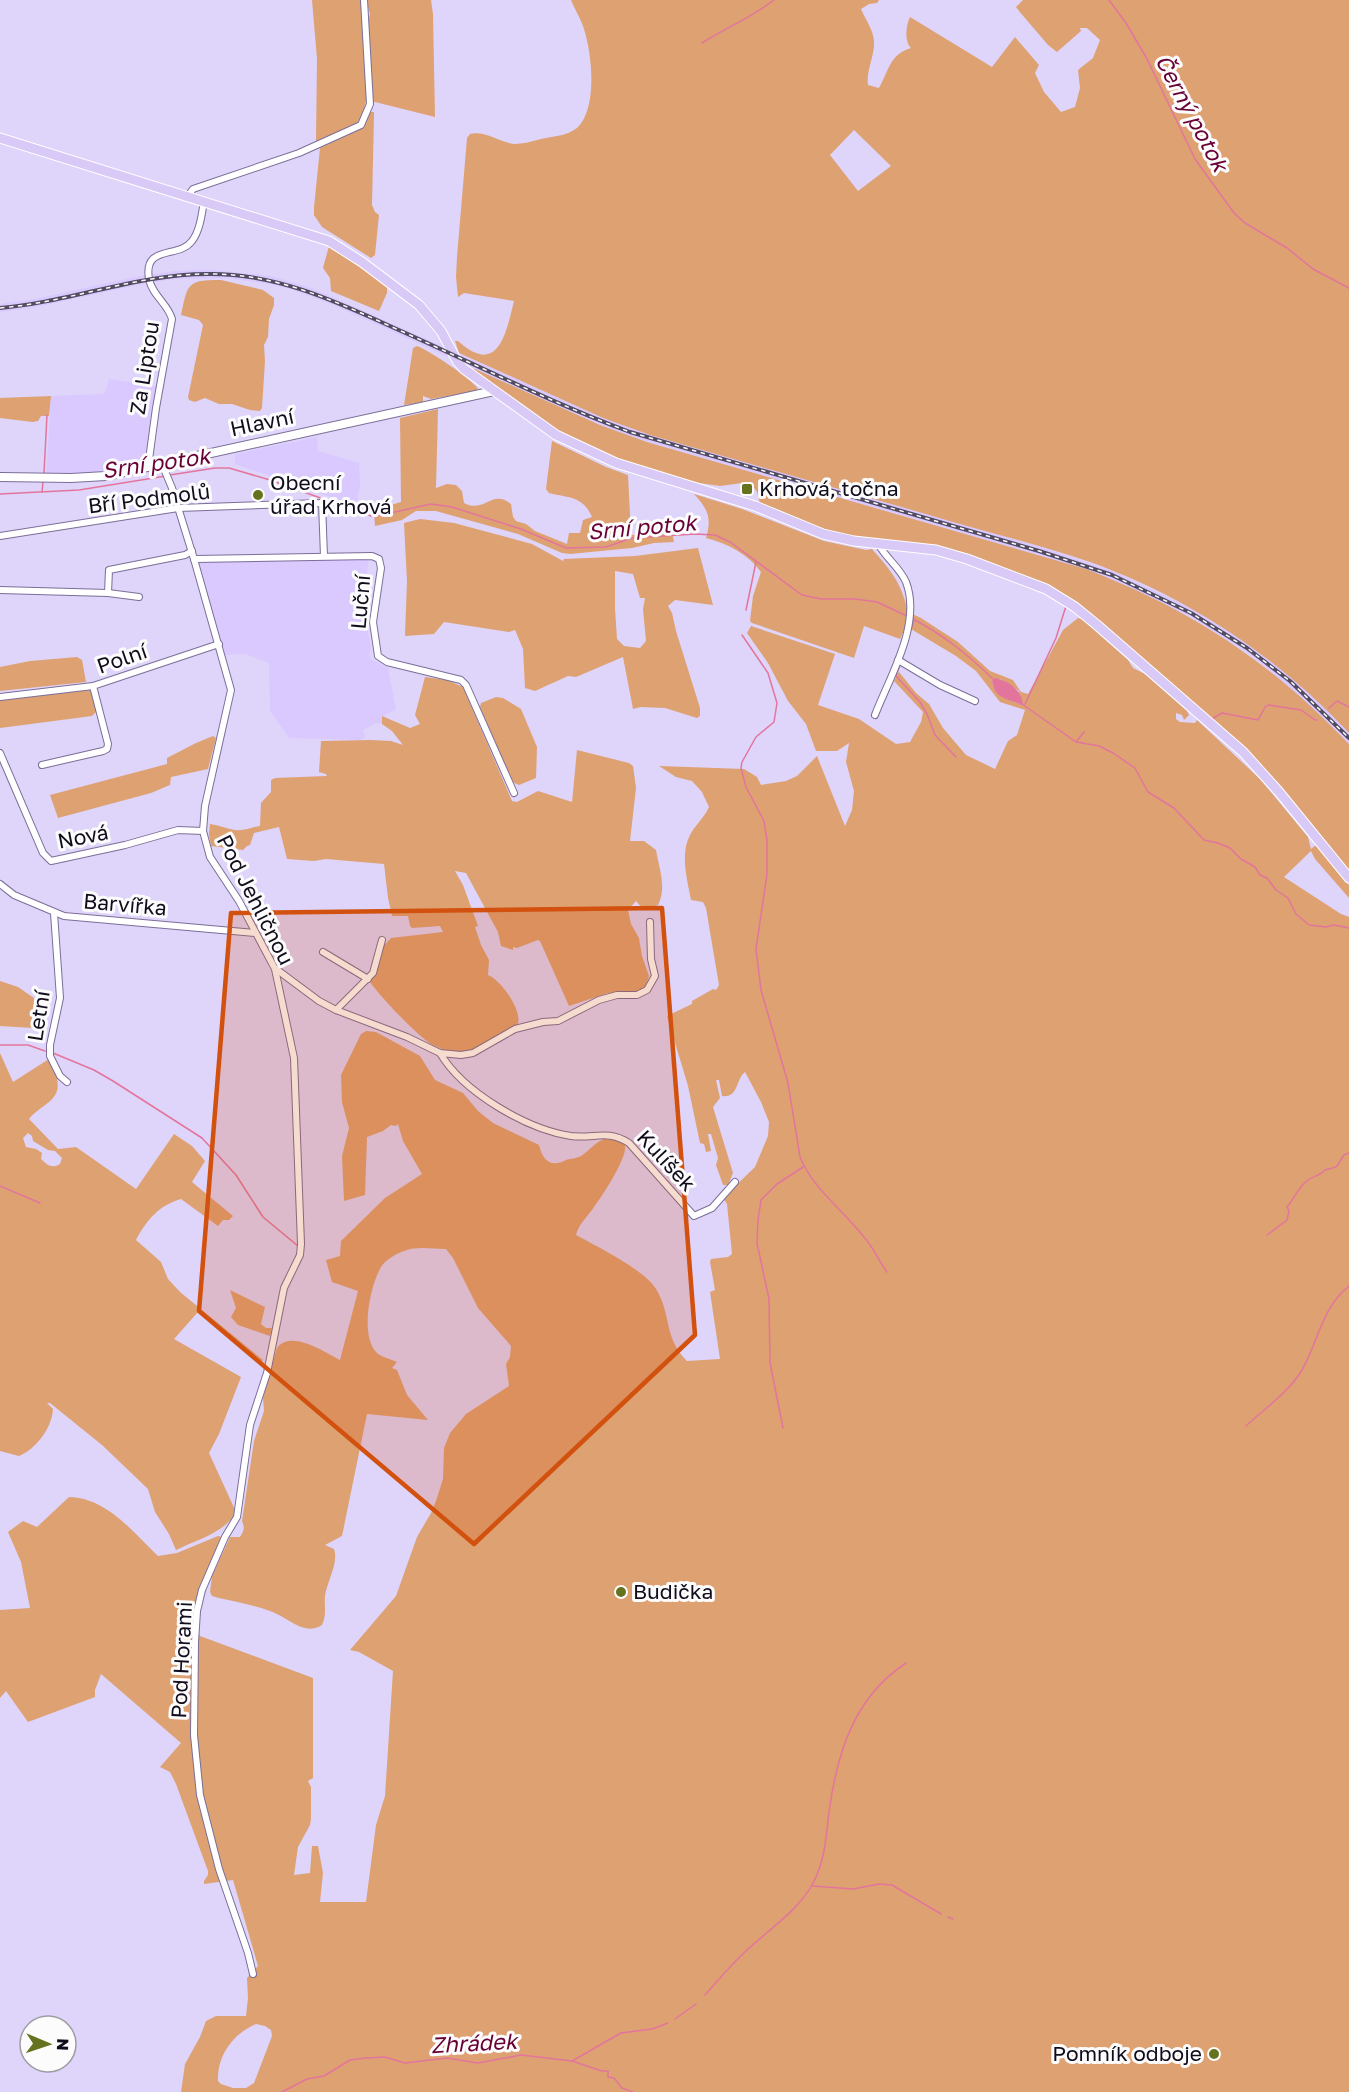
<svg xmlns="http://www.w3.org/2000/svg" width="1349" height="2092" font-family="'Golos Text',sans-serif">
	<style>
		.built { fill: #d9c9ff }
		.green { fill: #dea172; fill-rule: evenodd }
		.water { fill: #e3759d }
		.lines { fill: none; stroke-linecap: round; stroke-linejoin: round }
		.stream { stroke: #e3759d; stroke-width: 1.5 }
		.street-casing { stroke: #7b6e98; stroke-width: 8 }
		.secondary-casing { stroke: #7b6e98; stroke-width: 10 }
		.primary-casing { stroke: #fff; stroke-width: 11 }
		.street { stroke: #fff; stroke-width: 6 }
		.secondary { stroke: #fff; stroke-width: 8 }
		.primary { stroke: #d8c9f7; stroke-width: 9 }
		.rail-casing { stroke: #524b62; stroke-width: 4 }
		.rail { stroke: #fcfcfc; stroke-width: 1.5; stroke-dasharray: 4.5; stroke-linecap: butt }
		.marked { fill: #d2510e; fill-opacity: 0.2; stroke: #d2510e; stroke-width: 4.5; stroke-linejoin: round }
		.poi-dot { fill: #65731f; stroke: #fcfcfc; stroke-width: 2 }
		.labels { text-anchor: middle; stroke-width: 6; stroke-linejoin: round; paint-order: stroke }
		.street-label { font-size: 21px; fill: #110c1c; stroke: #fcfcfc }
		.poi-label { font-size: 21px; fill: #110c1c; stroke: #fcfcfc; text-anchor: start }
		.water-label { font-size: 22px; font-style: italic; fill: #680035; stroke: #fcfcfc }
	</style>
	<rect width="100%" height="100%" fill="#dfd4fa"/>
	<!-- built -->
	<g class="built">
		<polygon points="210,270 271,276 314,289 603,418 650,435 1041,547 1113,571 1193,609 1249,644 1292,678 1336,719 1349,733 1349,744 1330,724 1266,667 1245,651 1189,616 1111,579 1038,555 628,436 572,413 334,305 290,289 269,284 229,278 175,279 142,284 36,307 0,312 0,304 35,299 140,276 175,271"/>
		<polygon points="109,379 158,386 145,463 88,474 46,475 51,396 103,394 107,388"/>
		<polygon points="317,437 318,451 359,463 360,485 356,506 235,464 235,454"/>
		<polygon points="369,558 366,579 369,590 368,633 371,648 369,654 370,659 388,668 396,709 383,716 382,724 376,723 363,730 365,737 361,740 289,738 270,711 269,663 245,654 225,655 198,562"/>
	</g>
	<!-- green -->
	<g class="green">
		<polygon points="312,0 361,0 367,96 363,114 357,125 316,141 317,59"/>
		<polygon points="366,0 431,0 433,14 435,117 371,101 367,28 370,14"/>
		<path d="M571,0H879L877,3L869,4L861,9C865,19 873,29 874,41C875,56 866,70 868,85L879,88C889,70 890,54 911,48C904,41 906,25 910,17L992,67L1015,37L1039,65L1035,73L1044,92L1061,112L1075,107L1080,88L1078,70L1093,58L1100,40L1087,28H1080L1081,31L1057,52L1048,45L1019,11L1016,7L1023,0H1349V733C1277,656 1189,598 1090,562C1037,544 982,531 929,515C836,488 743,462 650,435L603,418L459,353L455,341H458C498,377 506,334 514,301L464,293L458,297L456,277L457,257L467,138L470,134C485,130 499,142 514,144C525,144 536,140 546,138C557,136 568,135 577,128C598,108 592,54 584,29C581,19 575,10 571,0ZM854,130L891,166L858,191L830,155Z"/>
		<polygon points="370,112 374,112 374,114 372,205 375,212 379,215 375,255 371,258 322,227 314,215 314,207 320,148 361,128"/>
		<polygon points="329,246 361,266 387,286 387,293 379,311 331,291 330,278 323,268"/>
		<path d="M221,280L263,290L274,298V305L269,319L268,337L264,345L265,361L262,408L260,411L250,410L232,404H219L205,398L195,402L189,400L188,397L203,325L199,320L181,315C188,284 186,280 221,280Z"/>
		<path d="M417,346C429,350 473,380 478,389L475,391L431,399L423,396V402L404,405L413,348Z"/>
		<path d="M470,369H475L600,425L647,442L1086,569C1192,610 1271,662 1349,744V871L1282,789L1100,622L1078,603L1049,585L968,554L937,546L854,537L824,529L760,504L757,492L752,485L742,483L720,486L685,481L617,459L559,431Z"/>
		<polygon points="51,396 49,416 41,416 38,421 33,422 0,418 0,398"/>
		<path d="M438,409L436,488L447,484L456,485L462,491L464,503C484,514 493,488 511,504L513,517L516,521L526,524L535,531L567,544L569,533H580L583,520L592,517C583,496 569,498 549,493L546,489L552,441L606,467L628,475L631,535L672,533L674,542L654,543L632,548L570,554L562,553L518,534L436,511H416L402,520L375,526L374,510L401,502L400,418Z"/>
		<path d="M694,494L742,509L824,541L866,550L872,549C892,572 901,582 908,612L921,618L958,642L990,671L1013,680L1021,692L1028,694L1063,630L1078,618L1082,619L1128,660L1133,668L1145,674L1187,711L1189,715L1184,720L1182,715L1176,713V719L1180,722L1195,723L1197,720L1260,779L1308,837L1311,849L1316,845L1349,885V898L1315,859L1311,851L1284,877L1341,914L1349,917V2092H181L185,2064L200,2037L206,2021L216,2016H246L248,1998L247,1978L258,1966L233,1880L204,1884V1881L208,1875V1871L176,1784L170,1772L160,1767L181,1743L101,1674L95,1690V1697L28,1722L6,1691L0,1698V1610L30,1608L21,1562L8,1532L23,1521L37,1527L69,1497C107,1498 133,1532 158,1556L177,1553L218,1536L222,1537V1539L206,1572L193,1616L200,1636L313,1678V1778L308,1781L311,1787V1819L310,1825L298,1847L294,1875L310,1873L312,1846H318L323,1873L320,1902H366L376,1825L385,1796L393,1671L359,1652L350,1650L396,1596L417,1537L431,1513L436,1501L443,1479L444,1448L450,1433L466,1414L509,1386L506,1364L510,1357L511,1346L478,1308L453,1258L446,1249C432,1249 417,1246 404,1251C397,1253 384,1261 381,1267C370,1286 360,1334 376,1352C380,1357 391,1359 397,1362L392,1368L397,1370L407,1395L428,1420L367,1414L342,1536L325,1545L334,1549C339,1563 327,1581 325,1596C324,1607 327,1614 322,1625C303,1637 287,1616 270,1611C254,1605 236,1602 219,1598L212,1596L210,1592L212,1576L230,1537H240C244,1531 245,1528 242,1521L254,1441L264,1411L263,1397L277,1348C290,1329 325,1352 340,1360L358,1291L332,1282L326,1260L340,1256L341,1241L385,1198L422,1174L403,1141L398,1124L396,1126L391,1125L383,1131L367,1137L365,1195L344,1201L342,1156L349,1128L342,1102L341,1075L361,1034L366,1031L376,1032L420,1056L435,1080L463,1093L478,1111L493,1123L539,1145C543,1161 551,1168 566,1160C571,1158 576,1159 581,1156C589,1151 594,1143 604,1139L617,1140L625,1145C628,1157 602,1196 594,1207C588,1216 578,1225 576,1235C596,1246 645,1270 656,1289C672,1315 663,1337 687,1361L720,1359L710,1292L715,1290L710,1262L711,1259L728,1257L732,1254L727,1204L723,1198L755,1167L768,1136L769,1122L761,1102L745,1072C735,1080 739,1098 722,1096L719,1080H716L720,1098L713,1107L733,1173L728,1185H723L716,1165L718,1158L711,1134H708L711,1151L706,1152L704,1144L700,1143L688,1086L667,1016L692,1004V1001L713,989L716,990L719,985L706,908L703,902L691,900C687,879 680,854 690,835C696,824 704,818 709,807L702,792L692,781L676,777L659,766L744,769L757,777L761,785L786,781L797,776L817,756L845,826L852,810L854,791L846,762L849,743L837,751H816L806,724L788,701L768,663L747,633L751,626L835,654L818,705L859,719L896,744L910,742L921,722L923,712L894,681L899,672L916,693L929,704L943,728L966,755L995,769L1008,741L1017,735L1025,710L1000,702L976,671L956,656L906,626L900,639L864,626L854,658L752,623L750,621L753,596L761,572C748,554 727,543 706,538C712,518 708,509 694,494ZM1000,679L1019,691L1021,705C1008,698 995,699 992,681ZM256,2024L265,2026L271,2030L272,2036L254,2083L246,2088H233L221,2084L218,2081C217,2055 233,2034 256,2024Z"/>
		<path d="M420,519L454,523L532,544L563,561L564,559L635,556L698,548L713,605L675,600L668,606L672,613L676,631L700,708V716L697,718L665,708L641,707L633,709L623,657L576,677L568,676L535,691L525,688L523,649L515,630L509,632L444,622L434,634L405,636L407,581L404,523ZM615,571L633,574L640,598H645L643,609L646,641L640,648L624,646L617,639L615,609Z"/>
		<polygon points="77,657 82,660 86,682 0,691 0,667 30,661"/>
		<path d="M425,677L447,680L463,687L512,801L517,802L538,791L572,802L577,750L629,763L633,766L636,788L630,841H644L656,850C659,868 667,888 658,905L643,909L636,901L628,910L631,924L639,938L642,956L649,976L645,988L635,993H608L569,1006L540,941L538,940L517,948L513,947V950L501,946L498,932L466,873L455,871L463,885L478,926L475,927L481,945L489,960L488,975C501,980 522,1010 518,1024C507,1031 476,1052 464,1053C454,1053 442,1050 433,1045C420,1039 378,994 370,982L381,949L391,938L443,932L440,926L412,928L410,926L408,916H392L388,898L384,864L326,859L314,861L287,859L279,827L254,833L250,845L247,846L243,850L211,846L209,834L210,824C219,825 227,829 235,830C245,831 252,827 260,826L261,803L271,792V780L275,778L327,776L326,774L319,772L321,741L371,740L391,741L403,745L392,731L382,724V716L410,728L420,724L415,715Z"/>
		<polygon points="90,690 97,711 92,716 0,728 0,700"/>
		<polygon points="496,697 503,698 521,709 537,747 536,778 519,785 512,782 480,707 481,703"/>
		<polygon points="213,736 216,738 208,769 171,777 170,785 151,793 58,818 50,795 167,764 167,758 196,743"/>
		<polygon points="0,981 18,987 34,998 33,1028 0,1026"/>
		<path d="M0,1047V1053L13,1082L49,1059L59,1078L57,1079C62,1101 41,1104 29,1119L58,1149L76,1147L136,1189L174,1134L192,1146L205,1161L192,1182L233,1216L229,1220H223L218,1226L181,1199C159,1205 146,1221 136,1240L161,1262L168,1279L180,1292L263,1360L261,1362L218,1325L198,1312L174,1339L241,1377L219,1434L209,1453L236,1512C225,1533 196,1540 176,1550L169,1534L155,1512L148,1489L102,1445L50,1403H47L53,1409C52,1428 36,1449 19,1456L0,1451ZM28,1133L32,1136L33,1141L48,1150L55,1151L62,1158L60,1164C52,1169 47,1165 41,1159L42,1153L36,1149L26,1147L23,1138Z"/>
		<polygon points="230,1290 265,1307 261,1324 266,1328 272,1328 270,1336 238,1325 231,1317 236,1308"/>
	</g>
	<!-- water -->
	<path class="water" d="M995,678C1009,681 1022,690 1023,705H1021C1008,698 995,700 992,681Z"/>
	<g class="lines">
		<!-- stream -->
		<g class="stream">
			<polyline points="1109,0 1126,23 1147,59 1195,159 1234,213 1245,223 1287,248 1313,269 1349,288"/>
			<path d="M702,43C726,28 752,17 774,0"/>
			<polyline points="44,473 47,415"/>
			<polyline points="170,475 215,468 229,468 270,480 371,516 377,516 431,504 452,507 521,529 566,548 606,547 632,538 695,534 715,535 730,542 802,595 821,599 855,599 877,602 907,616"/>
			<polyline points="42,492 43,482"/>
			<polyline points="0,494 79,490 166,476"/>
			<polyline points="746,610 756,562"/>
			<path d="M911,618C944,635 967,654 993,679"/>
			<path d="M742,635L768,673L777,703L774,722L756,737L742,762L741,768L746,787L764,821L767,840V874L756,949L761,990L788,1083L800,1157C813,1189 843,1210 864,1237C873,1247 879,1261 887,1272"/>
			<polyline points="902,659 914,619"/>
			<polyline points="900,665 896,676 920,702 927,714 935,735 956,757"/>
			<polyline points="1022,704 1076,742 1099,746 1113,753 1135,768 1148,792 1174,808 1204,840 1218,843 1230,848 1241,859 1255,867 1260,875 1267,878 1276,890 1288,898 1296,914 1309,925 1326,927 1334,925 1349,928"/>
			<polyline points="1025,704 1056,638 1066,606"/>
			<polyline points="1329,708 1337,701 1349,707"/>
			<polyline points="1212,719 1222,713 1258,720 1265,707 1268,705 1301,710 1315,720 1317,720"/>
			<polyline points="1076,742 1084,732"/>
			<polyline points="0,1045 28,1045 45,1051"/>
			<polyline points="53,1053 94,1070 113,1081 202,1138 236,1175 263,1217 298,1246"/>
			<polyline points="0,1186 40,1203"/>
			<path d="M1267,1235L1287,1220L1289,1211L1287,1207C1295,1198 1298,1187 1308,1180C1313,1176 1320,1176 1325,1170C1342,1166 1335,1167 1344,1155L1349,1153"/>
			<path d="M1246,1426C1264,1409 1289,1392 1302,1370C1318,1342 1322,1307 1349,1286"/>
			<polyline points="783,1428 770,1363 769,1299 757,1243 758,1220 761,1200 777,1184 803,1167"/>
			<polyline points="813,1886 853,1889 879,1884 892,1885 941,1914"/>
			<polyline points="948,1917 953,1919"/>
			<path d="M705,1995C718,1980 731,1965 746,1951C767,1931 800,1909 813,1883C825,1861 826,1837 829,1812C837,1753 854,1697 906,1663"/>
			<polyline points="675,2019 696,2004"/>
			<polyline points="572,2061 602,2071 608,2071 608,2077 614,2078 622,2088 633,2092"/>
			<polyline points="282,2092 307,2079 324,2076 350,2060 366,2058 385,2057 405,2063 447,2058 478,2063 521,2055 572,2061 621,2033 652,2029 668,2023"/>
		</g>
		<defs>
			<g id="street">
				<polyline points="188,196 193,189 299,153 361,125 370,104 364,0"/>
				<polyline points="162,464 172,488 194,559 231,690 205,806 203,831 210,857 239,901 275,969 294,1058 301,1244 300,1255 284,1288 267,1373 250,1425 237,1517 225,1537 202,1590 197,1611 195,1642 194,1735 200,1795 219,1869 248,1953 253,1974"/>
				<path d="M148,467L156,408L172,319C168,304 152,295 149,279C143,244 179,259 192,241C200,231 202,213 204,201"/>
				<polyline points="0,536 178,508 322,503 324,556"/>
				<polyline points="194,559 372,556 379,559 381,568 373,622 378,656 387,662 461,680 466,685 514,793"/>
				<polyline points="0,590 108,593 139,597"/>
				<polyline points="108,593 109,570 185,555 192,551"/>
				<polyline points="898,660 940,685 975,701"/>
				<polyline points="0,697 93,686"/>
				<path d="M875,715C890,676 922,624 906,582C900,568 886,558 879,545"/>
				<polyline points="0,753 43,853 51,861 125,845 178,830 203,831"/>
				<polyline points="42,765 103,751 107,749 108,744 93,686 219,644"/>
				<polyline points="0,884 14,895 64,916 255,933"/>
				<polyline points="54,913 60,998 50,1045 50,1056 60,1076 67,1082"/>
				<polyline points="323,952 368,979"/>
				<polyline points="276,969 319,1001 336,1010 407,1037 440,1053 461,1055 473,1053 515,1029 543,1022 558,1021 599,1000 617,995 637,995 647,990 655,976 651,959 650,922"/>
				<polyline points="336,1010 373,973 382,940"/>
				<path d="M440,1053C463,1092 526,1129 571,1136C594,1139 607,1129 629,1143L694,1216L712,1208L735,1182"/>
			</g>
			<polyline id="secondary" points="0,477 71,478 106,476 494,391"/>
			<polyline id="primary" points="0,138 329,241 362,262 419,305 441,331 457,361 464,369 556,435 616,463 755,506 823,534 854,541 936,550 967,559 1046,589 1075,607 1097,625 1243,752 1279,792 1349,878"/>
		</defs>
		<!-- street casing -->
		<use href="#street" class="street-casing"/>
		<!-- secondary casing -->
		<use href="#secondary" class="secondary-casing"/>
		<!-- primary casing -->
		<use href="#primary" class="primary-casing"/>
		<!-- street -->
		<use href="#street" class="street"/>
		<!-- secondary -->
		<use href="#secondary" class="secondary"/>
		<!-- primary -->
		<use href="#primary" class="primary"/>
		<defs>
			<path id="rail" d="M0,308C71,302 139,273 211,274C280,274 339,303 401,331C477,365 552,403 630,432L1039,551L1112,575L1191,613L1247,648L1290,681L1349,738"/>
		</defs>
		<!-- rail casing -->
		<use href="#rail" class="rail-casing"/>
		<!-- rail -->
		<use href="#rail" class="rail"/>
	</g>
	<!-- marked area -->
	<path class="marked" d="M662,908L695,1335L474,1544L199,1311L231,913Z"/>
	<!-- markers -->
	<g class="poi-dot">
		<rect x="741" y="483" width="12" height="12" rx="3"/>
		<circle cx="258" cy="495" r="6"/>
		<circle cx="621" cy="1592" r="6"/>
		<circle cx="1214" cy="2054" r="6"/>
	</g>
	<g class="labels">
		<!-- street labels -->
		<g class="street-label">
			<text transform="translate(145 368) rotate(-81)" y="7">Za Liptou</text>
			<text transform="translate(262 423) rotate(-12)" y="7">Hlavní</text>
			<text transform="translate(149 499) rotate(-7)" y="7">Bří Podmolů</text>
			<text transform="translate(361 602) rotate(-85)" y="7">Luční</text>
			<text transform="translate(122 659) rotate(-19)" y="7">Polní</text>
			<text transform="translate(83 837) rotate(-11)" y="7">Nová</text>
			<text transform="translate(255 900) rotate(63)" y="7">Pod Jehličnou</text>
			<text transform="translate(125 905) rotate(5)" y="7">Barvířka</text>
			<text transform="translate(39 1016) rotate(-81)" y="7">Letní</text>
			<text transform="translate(666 1161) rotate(47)" y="7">Kulíšek</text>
			<text transform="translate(182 1660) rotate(-87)" y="7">Pod Horami</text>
		</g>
		<!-- poi labels -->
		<g class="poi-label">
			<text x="270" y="490">Obecní<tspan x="270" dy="24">úřad Krhová</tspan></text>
			<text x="759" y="496">Krhová, točna</text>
			<text x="633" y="1599">Budička</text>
			<text x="1202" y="2061" text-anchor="end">Pomník odboje</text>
		</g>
		<!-- water labels -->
		<g class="water-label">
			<text transform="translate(1192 113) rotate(62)" y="8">Černý potok</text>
			<text transform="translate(156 463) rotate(-8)" y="8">Srní potok</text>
			<text transform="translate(642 527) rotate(-5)" y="8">Srní potok</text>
			<text transform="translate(474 2043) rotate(-3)" y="8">Zhrádek</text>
		</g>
	</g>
	<!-- north arrow -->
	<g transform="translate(48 2044) rotate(92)"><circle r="28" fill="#fcfcfc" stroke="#9e9ca2" stroke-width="1.5"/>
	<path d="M0-4.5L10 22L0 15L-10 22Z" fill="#65731f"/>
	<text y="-9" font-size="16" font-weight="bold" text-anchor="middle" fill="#110c1c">N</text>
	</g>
</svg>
